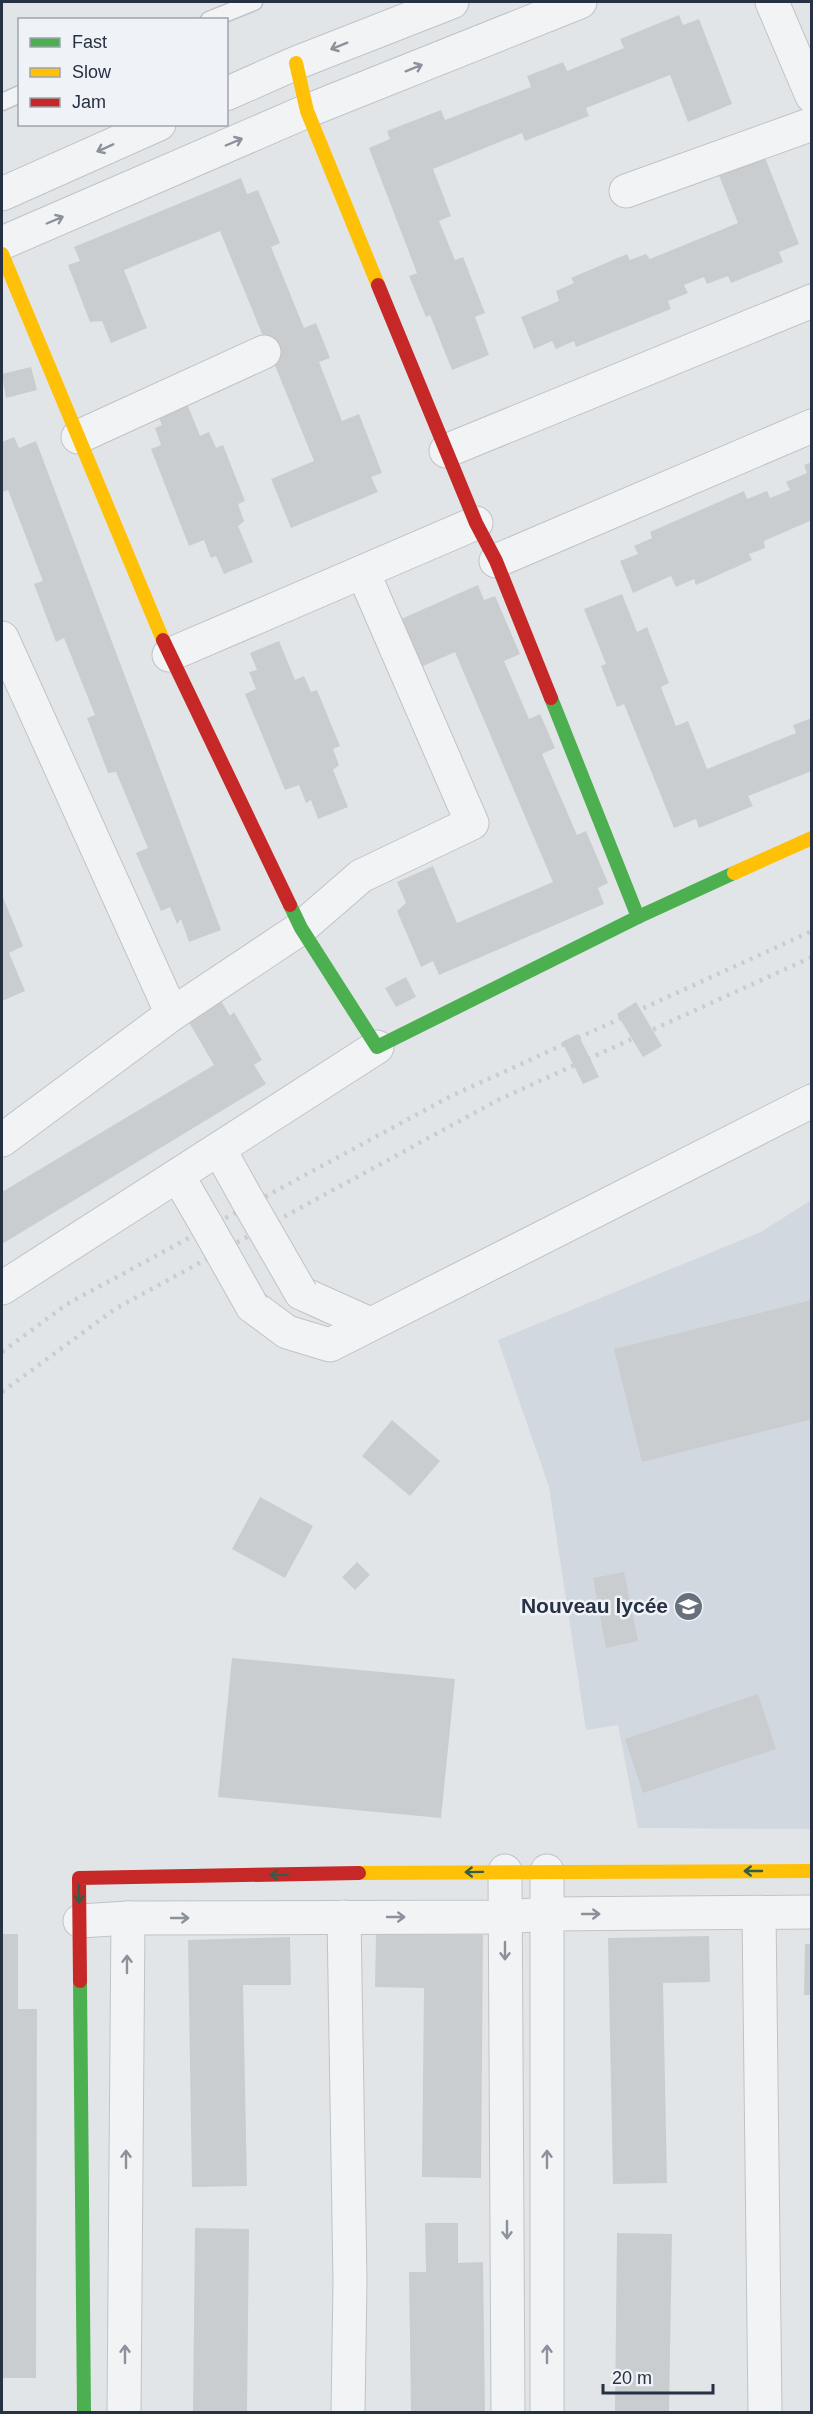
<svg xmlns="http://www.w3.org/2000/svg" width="813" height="2414" font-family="Arial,sans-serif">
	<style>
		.built { fill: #d2d8df }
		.building { fill: #cacdd0 }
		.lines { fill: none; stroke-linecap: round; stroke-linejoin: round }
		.lane-casing { stroke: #c0c3c6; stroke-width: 19 }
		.street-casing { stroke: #c0c3c6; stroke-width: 35 }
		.lane { stroke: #f2f3f4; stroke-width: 16 }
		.street { stroke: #f2f3f4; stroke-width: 33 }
		.fast { stroke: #4caf50; stroke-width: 14 }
		.slow { stroke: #ffc107; stroke-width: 14 }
		.jam { stroke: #c62828; stroke-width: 14 }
		.rail { stroke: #caccd0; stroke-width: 4.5; stroke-dasharray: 3 6; stroke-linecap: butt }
		.street-bridge-casing { stroke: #c0c3c6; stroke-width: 35; stroke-linecap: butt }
		.street-bridge { stroke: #f2f3f4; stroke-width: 33 }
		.oneway { stroke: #8c929c }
		.oneway2 { stroke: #335d48 }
		.labels { text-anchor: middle; stroke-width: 5; stroke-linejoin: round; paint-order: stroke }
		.poi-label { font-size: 21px; font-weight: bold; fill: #263143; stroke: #eff3f7; text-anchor: end }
	</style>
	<rect width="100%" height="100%" fill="#e2e5e8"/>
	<!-- built -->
	<polygon class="built" points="811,1200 811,1829 638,1828 618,1725 586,1730 549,1487 498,1340 761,1232"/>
	<!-- building -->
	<g class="building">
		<polygon points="679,15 683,25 699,19 732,104 688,122 670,75 586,108 589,116 525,141 522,133 433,169 451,216 439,221 455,260 463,257 485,313 475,317 489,355 452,370 430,315 426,317 409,276 417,273 369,148 390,139 387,131 441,110 445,120 531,87 527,76 563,62 567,71 624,48 620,39"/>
		<polygon points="764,155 799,244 779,252 783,262 731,283 728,276 707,284 704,277 684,285 688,293 668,301 671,309 576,347 574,341 556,349 552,341 534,349 521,317 559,301 556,291 574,283 571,278 627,254 630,260 646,254 650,259 738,223 718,173"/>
		<polygon points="241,178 247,194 258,190 280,243 271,247 304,328 316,323 330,358 319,362 342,421 359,414 382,473 371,477 378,492 291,528 271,479 314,461 220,231 124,270 147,328 111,343 102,321 90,322 68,265 80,261 74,247"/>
		<polygon points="31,367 37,390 6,398 2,374"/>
		<polygon points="184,396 200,436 209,432 216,448 223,445 245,501 238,504 244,521 238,526 253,562 224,574 216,556 211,558 204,540 189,546 151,449 161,445 155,428 162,425 155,408"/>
		<polygon points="14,437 19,448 36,441 221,930 189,942 181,919 177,924 170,907 161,911 136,853 148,848 116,772 108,773 87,718 95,715 64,638 56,642 34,584 43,581 8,490 2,492 2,442"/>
		<polygon points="812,462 812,520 764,541 765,548 749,554 752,560 696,585 694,579 676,587 671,576 633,593 620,561 638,554 634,546 652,538 650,532 744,491 747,499 767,491 770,498 790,490 786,482 807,473 804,465"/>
		<polygon points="478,585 484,600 495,596 520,654 504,661 529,719 540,714 555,748 542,754 577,835 586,831 608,883 598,888 604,904 439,975 433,961 421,967 397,911 406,903 397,882 433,866 457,923 553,882 455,652 412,671 392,623"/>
		<polygon points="622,594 637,632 647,627 669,683 661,687 676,726 688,721 707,769 796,733 793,725 812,718 812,771 748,796 753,806 699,828 696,819 674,828 624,704 617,707 601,666 606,664 584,609"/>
		<polygon points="279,641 295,680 304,676 311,692 317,690 340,746 333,749 339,765 333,770 348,807 318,819 311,800 306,803 299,785 285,790 245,694 256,689 249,672 257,670 250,653"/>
		<polygon points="2,895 23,946 9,953 25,991 2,1001"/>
		<polygon points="406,977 416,997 396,1007 385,988"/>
		<polygon points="220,999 230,1016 234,1012 262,1060 254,1065 266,1084 2,1244 2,1192 214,1065 187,1019"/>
		<polygon points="636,1002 662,1046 643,1057 617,1014"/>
		<polygon points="578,1034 599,1077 583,1084 562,1042"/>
		<polygon points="812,1300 812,1419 642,1462 614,1349"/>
		<polygon points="392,1420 440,1461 410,1496 362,1456"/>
		<polygon points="260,1497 313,1526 285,1578 232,1549"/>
		<polygon points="357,1562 370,1575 355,1590 342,1577"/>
		<polygon points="624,1572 638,1641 606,1648 593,1578"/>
		<polygon points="232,1658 455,1679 441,1818 218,1797"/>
		<polygon points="758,1694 776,1749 643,1793 625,1739"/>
		<polygon points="2,1934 18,1934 18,2009 37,2009 36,2378 2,2378"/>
		<polygon points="376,1934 483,1935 481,2178 422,2177 424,1988 375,1987"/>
		<polygon points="709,1936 710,1982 663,1983 667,2183 613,2184 608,1938"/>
		<polygon points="290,1937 291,1985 243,1985 247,2186 192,2187 188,1940"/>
		<polygon points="805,1944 812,1944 812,1995 804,1995"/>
		<polygon points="425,2223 458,2223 458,2263 483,2262 485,2412 411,2412 409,2272 426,2272"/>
		<polygon points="195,2228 249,2229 247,2412 193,2412"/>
		<polygon points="617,2233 672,2234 669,2412 615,2412"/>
	</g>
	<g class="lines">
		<defs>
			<g id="lane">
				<polyline points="209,20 254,2"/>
				<polyline points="2,102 20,94"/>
			</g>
			<g id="street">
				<polyline points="772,2 812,96"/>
				<polyline points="226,94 296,63 452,2"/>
				<polyline points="626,191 812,124"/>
				<polyline points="2,194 159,124"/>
				<polyline points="2,243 307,111 580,2"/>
				<polyline points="78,437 264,352"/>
				<polyline points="446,451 812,301"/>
				<polyline points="496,561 812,426"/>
				<polyline points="2,638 172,1014"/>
				<polyline points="169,655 476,523"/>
				<polyline points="2,1140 172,1014 301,928 361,876 472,823 363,572"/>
				<polyline points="219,1149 248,1201"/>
				<polyline points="178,1176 207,1226"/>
				<polyline points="2,1288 377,1047"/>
				<polyline points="301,1293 370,1324"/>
				<polyline points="252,1306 287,1332 330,1345 812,1101"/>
				<polyline points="505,1871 508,2412"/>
				<polyline points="547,1871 547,2412"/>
				<polyline points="759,1913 765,2412"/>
				<polyline points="344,1917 350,2281 348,2412"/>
				<polyline points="80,1921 128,1918 505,1917 547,1914 812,1912"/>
				<polyline points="124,2412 128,1918"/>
			</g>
		</defs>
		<!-- lane casing -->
		<use href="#lane" class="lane-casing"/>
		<!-- street casing -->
		<use href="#street" class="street-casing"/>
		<!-- lane -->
		<use href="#lane" class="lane"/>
		<!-- street -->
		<use href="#street" class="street"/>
		<!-- fast -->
		<g class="fast">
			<polyline points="551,698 638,917 734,873"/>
			<polyline points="290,905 301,928 377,1047 638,917"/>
			<polyline points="80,1981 84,2412"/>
		</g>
		<!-- slow -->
		<g class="slow">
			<polyline points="296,63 307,111 378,285"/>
			<polyline points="2,254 163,640"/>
			<polyline points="734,873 812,838"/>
			<polyline points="359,1873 812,1871"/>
		</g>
		<!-- jam -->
		<g class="jam">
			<polyline points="378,285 476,523 496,561 551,698"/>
			<polyline points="163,640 290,905"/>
			<polyline points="80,1981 79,1878 359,1873"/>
		</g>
		<!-- rail -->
		<g class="rail">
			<polyline points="2,1352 67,1304 451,1096 812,931"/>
			<polyline points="2,1392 115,1309 498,1100 812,957"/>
		</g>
		<defs>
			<g id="street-bridge">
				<polyline points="248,1201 301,1293"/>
				<polyline points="207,1226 252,1306"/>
			</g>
		</defs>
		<!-- street-bridge casing -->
		<use href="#street-bridge" class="street-bridge-casing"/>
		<!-- street-bridge -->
		<use href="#street-bridge" class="street-bridge"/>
	</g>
	<!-- one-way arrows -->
	<defs><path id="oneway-shaft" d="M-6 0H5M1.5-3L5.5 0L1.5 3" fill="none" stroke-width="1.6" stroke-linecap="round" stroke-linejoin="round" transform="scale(1.5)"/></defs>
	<g class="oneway">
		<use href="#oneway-shaft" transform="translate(339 46) rotate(158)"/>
		<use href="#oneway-shaft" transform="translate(414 68) rotate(-22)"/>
		<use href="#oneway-shaft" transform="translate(234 142) rotate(-23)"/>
		<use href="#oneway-shaft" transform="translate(105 148) rotate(156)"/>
		<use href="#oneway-shaft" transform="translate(55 220) rotate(-23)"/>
		<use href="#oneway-shaft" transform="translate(591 1914)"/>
		<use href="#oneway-shaft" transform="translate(396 1917)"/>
		<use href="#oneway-shaft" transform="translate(180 1918)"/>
		<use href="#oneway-shaft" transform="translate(505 1951) rotate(90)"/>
		<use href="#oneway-shaft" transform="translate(127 1964) rotate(-90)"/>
		<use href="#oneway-shaft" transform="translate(126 2159) rotate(-90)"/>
		<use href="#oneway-shaft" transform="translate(547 2159) rotate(-90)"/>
		<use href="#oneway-shaft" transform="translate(507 2230) rotate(90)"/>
		<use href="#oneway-shaft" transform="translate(125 2354) rotate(-90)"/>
		<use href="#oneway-shaft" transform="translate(547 2354) rotate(-90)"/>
	</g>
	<g class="oneway2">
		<use href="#oneway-shaft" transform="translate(753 1871) rotate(-180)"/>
		<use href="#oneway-shaft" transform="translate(474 1872) rotate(179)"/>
		<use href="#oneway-shaft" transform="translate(279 1875) rotate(179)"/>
		<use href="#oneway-shaft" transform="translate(79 1894) rotate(89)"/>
	</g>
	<!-- icons -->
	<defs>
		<symbol id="school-disc" viewBox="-11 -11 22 22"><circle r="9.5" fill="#68707d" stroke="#eff3f7"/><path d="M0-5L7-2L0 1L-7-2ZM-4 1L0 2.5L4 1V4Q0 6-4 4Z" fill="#fff"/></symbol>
	</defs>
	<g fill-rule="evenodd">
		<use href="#school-disc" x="672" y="1590" width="33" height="33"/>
	</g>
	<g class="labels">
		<!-- poi labels -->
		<g class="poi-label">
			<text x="668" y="1613">Nouveau lycée</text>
		</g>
	</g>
	<!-- border -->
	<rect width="813" height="2414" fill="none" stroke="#263143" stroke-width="6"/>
	<!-- legend -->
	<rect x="18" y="18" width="210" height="108" fill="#eff3f7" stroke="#9fa5af" stroke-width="1.5"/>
	<rect x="30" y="38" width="30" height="9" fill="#4caf50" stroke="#9fa5af" stroke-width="1.5"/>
	<text x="72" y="48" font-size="18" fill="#263143">Fast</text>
	<rect x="30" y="68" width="30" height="9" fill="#ffc107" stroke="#9fa5af" stroke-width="1.5"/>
	<text x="72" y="78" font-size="18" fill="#263143">Slow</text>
	<rect x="30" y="98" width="30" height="9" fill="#c62828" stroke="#9fa5af" stroke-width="1.5"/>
	<text x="72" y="108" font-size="18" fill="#263143">Jam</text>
	<!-- scale -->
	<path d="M603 2384v9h110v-9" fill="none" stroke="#263143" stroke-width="3"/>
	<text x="612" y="2384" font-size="18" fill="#263143" stroke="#eff3f7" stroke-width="4.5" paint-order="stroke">20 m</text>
</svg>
